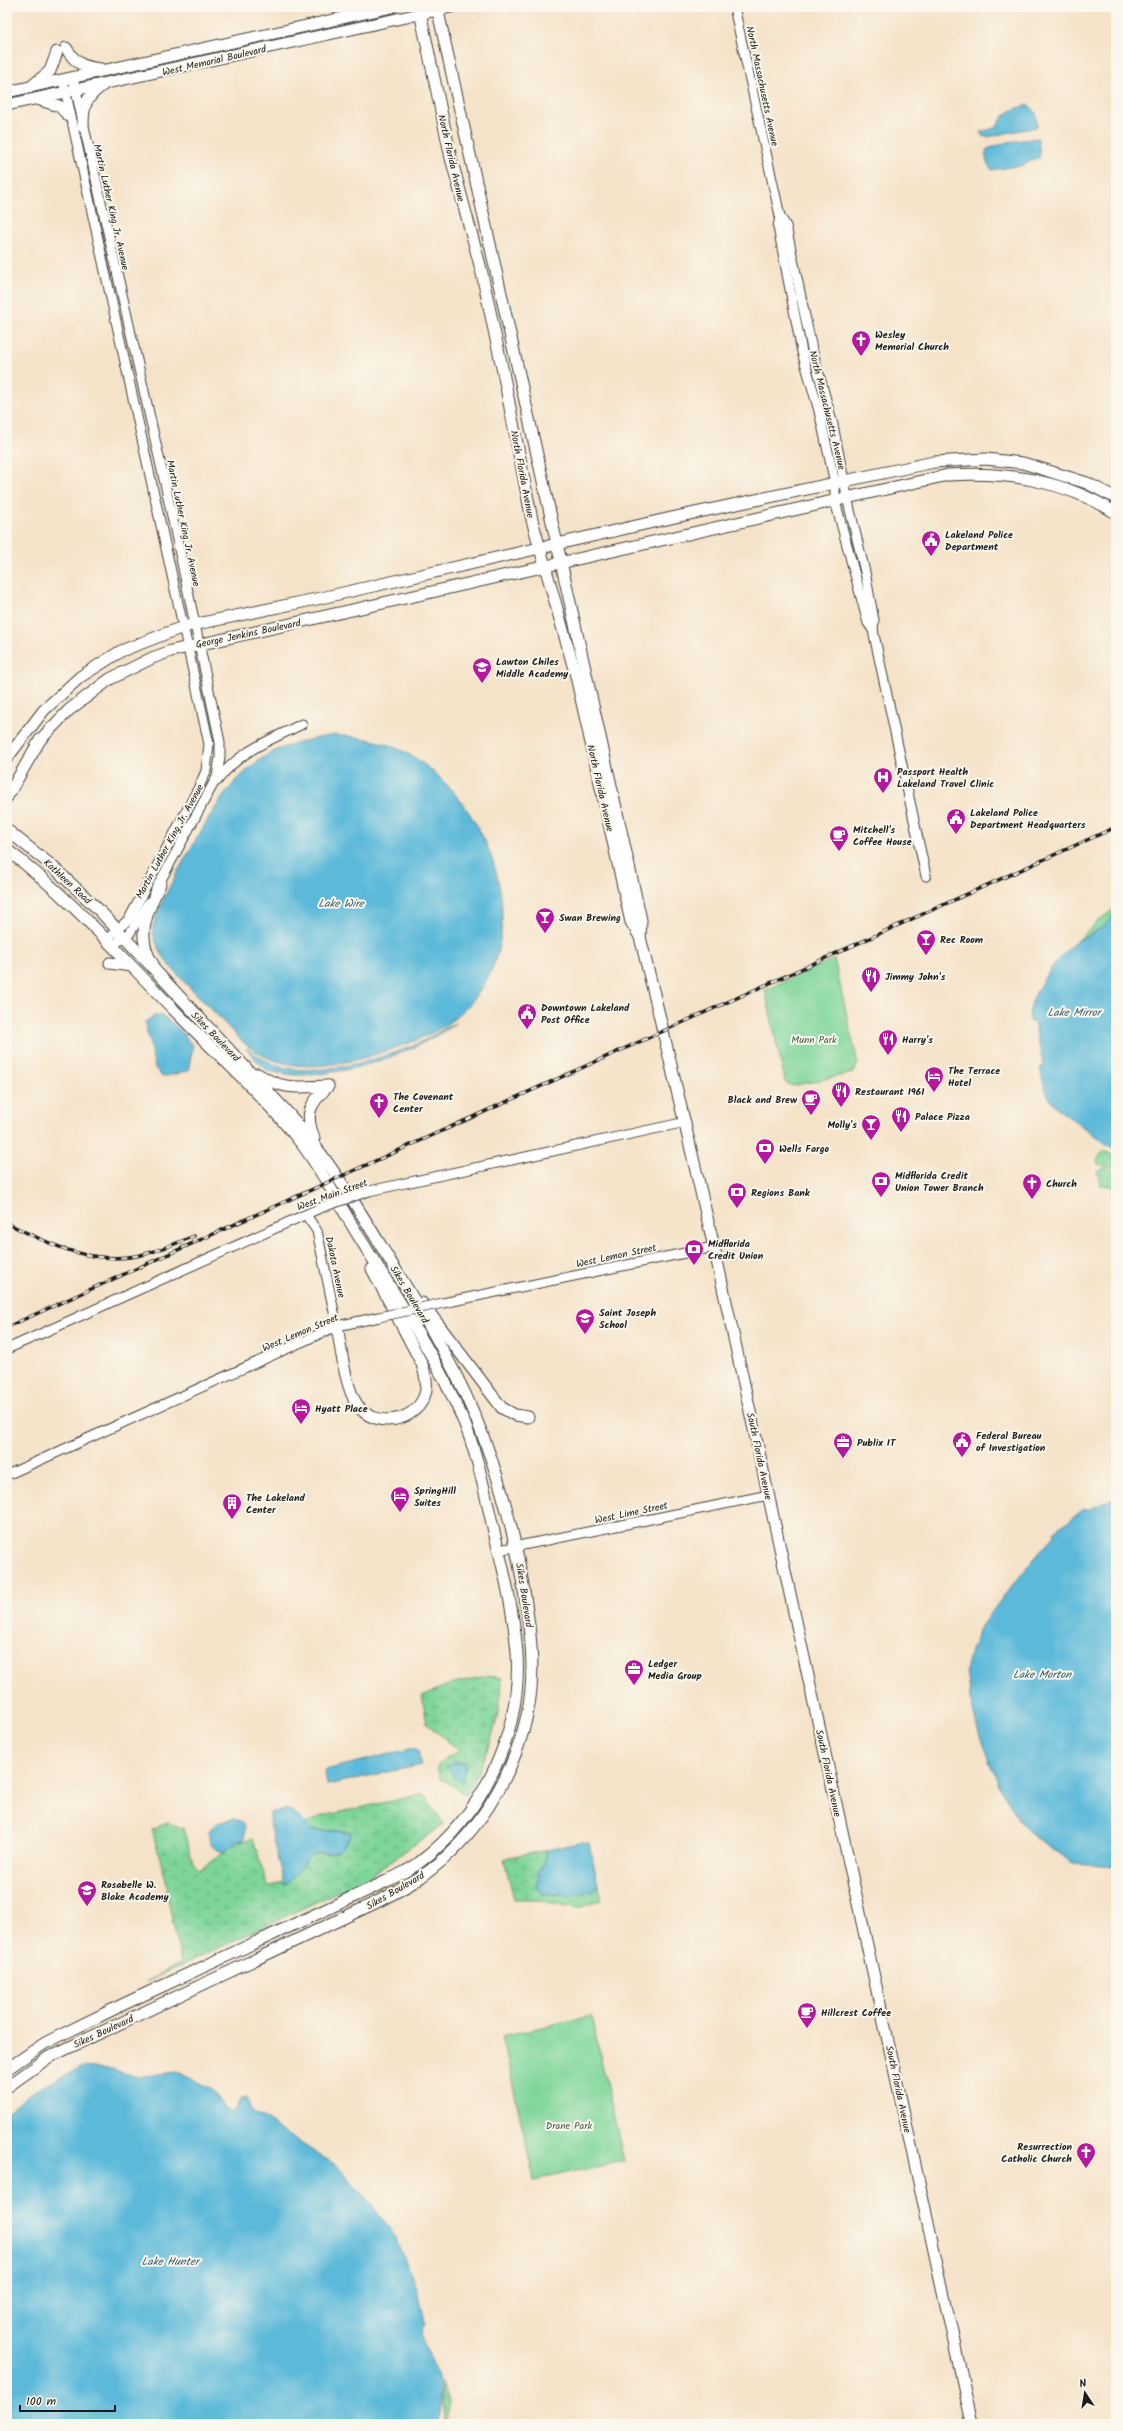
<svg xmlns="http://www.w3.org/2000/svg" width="1123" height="2431" font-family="Kalam,sans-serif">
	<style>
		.grass { fill: url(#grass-dots); stroke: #4d785b }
		.wetland { fill: url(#wetland-marsh); stroke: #4d785b }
		.park { fill: #7ed59a; stroke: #4d785b }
		.water { fill: #5bb9d9; stroke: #3c6a7a }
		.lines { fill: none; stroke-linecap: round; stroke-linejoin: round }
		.secondary-casing { stroke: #3d3a36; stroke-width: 11 }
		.primary-casing { stroke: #3d3a36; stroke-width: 13 }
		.secondary { stroke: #fff; stroke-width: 9 }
		.primary { stroke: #fff; stroke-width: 11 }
		.rail-casing { stroke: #1c1c1c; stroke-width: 3.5 }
		.rail { stroke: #fbf7ec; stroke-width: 2; stroke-dasharray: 6; stroke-linecap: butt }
		.secondary-bridge-casing { stroke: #3d3a36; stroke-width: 11; stroke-linecap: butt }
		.secondary-bridge { stroke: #fff; stroke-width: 9 }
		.labels { text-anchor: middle; stroke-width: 4; stroke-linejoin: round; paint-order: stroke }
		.street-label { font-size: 10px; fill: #1c1c1c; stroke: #fbf7ec }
		.poi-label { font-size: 10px; font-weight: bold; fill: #1c1c1c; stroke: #fbf7ec; text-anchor: start }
		.park-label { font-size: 10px; fill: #3e5d48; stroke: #fbf7ec }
		.water-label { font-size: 11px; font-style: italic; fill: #355b68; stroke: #fbf7ec }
	</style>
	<defs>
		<pattern id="grass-dots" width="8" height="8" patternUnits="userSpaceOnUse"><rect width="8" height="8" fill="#7ed59a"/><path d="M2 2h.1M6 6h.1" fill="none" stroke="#6cb684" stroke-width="1.8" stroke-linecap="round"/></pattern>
		<pattern id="wetland-marsh" width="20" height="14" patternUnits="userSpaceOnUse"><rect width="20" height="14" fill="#7ed59a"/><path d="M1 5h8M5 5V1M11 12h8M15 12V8" fill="none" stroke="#6cb684"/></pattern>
	</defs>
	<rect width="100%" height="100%" fill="#fbf7ec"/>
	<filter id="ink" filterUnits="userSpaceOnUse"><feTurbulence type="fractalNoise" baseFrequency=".025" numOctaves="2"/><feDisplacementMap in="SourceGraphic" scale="8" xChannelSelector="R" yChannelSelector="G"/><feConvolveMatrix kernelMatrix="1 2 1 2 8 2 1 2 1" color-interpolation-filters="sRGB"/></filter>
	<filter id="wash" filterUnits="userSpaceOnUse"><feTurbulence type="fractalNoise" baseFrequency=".012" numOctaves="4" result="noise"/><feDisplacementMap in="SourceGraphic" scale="16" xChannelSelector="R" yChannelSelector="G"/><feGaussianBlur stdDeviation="0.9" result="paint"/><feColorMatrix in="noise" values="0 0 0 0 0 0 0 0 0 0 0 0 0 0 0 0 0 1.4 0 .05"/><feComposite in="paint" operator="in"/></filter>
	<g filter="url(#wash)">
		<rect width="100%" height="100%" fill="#f5e3c9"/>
		<!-- grass -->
		<g class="grass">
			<polygon points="1116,908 1116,914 1103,927 1076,942 1103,917"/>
			<polygon points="1103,1150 1116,1157 1116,1170 1109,1166 1098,1164 1097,1160"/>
			<polygon points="1106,1167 1116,1173 1116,1190 1111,1186 1100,1185 1097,1171"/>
		</g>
		<!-- wetland -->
		<g class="wetland">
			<path d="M487,1676L502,1678C501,1722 486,1757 467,1795L440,1778L437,1767L445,1758L460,1751L427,1724L422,1696L453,1683Z"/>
			<polygon points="424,1794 444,1824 365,1879 146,1982 181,1962 166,1890 168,1887 152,1830 166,1822 183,1828 193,1862 199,1870 237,1842 253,1838 268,1887 282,1883 284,1884 304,1860 312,1855 335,1853 346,1831 311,1830 304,1824 322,1816"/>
			<path d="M547,1850L543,1868L538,1870L537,1887C553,1900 572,1895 590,1890L592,1893L598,1884L602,1900L578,1908L530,1899H514L504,1859Z"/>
			<polygon points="441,2381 449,2406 447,2424 442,2424 445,2420 442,2406"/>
		</g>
		<!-- park -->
		<g class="park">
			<polygon points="834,959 858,1064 853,1073 792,1086 785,1082 765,990"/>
			<polygon points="591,2016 624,2161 534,2180 502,2036"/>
		</g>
		<!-- water -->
		<g class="water">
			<path d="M1029,105L1036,113L1037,127L987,137L982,136L981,132L997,127C1003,112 1015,108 1029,105Z"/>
			<path d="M1038,138L1040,157L1023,165L992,170C987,165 984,156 987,149L1008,142Z"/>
			<path d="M334,735C361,737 387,741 410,755C496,807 543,945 455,1018C432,1037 401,1046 374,1055C332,1067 285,1075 248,1046C235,1036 223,1021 211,1009C192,988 156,960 153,930C151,912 207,820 220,801C229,788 240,776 252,766C274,746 306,740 334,735Z"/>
			<path d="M1116,914V1150C1104,1143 1094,1135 1083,1127C1053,1106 1048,1105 1040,1068L1044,1067L1034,1022H1030C1024,1000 1057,958 1073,944C1082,937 1094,934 1103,927C1108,923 1111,918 1116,914Z"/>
			<polygon points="154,1016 163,1016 179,1029 193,1046 188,1071 162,1077 155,1068 145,1022"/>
			<path d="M455,1023C414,1055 322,1086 270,1071C262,1069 252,1055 246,1048C260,1058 275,1067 293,1069C331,1073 376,1060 412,1046C427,1040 441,1030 455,1023Z"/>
			<polygon points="1116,1498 1116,1866 1074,1863 1034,1837 1019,1820 1000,1788 981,1741 970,1699 966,1671 971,1650 981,1626 1020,1575 1055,1535 1054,1532 1084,1509 1087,1510"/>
			<polygon points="414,1748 418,1750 421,1765 327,1785 325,1770"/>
			<polygon points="460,1762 466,1762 462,1781 454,1778 451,1770 446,1767"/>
			<path d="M286,1809L294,1812L311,1830L351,1832C348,1843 342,1851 331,1854C302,1847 304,1874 284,1885L270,1827V1813Z"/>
			<polygon points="234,1819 243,1822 245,1827 244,1840 237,1842 224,1852 217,1850 210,1844 208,1831 217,1823"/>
			<polygon points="583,1842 589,1843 598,1884 592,1893 590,1890 576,1896 542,1893 537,1887 538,1870 543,1868 547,1850"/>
			<path d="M82,2067L112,2069L137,2077L176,2072L188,2076L212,2090L227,2110L235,2111L241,2099L246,2098L253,2112L339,2168L374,2208L396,2238L420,2297L425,2324C416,2344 434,2358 438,2377C442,2391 439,2409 439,2424H7V2113L30,2093Z"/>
		</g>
	</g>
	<g filter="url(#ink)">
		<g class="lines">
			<defs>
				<g id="secondary">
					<polyline points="734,7 780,216 786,226 812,349 833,425 849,506 865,572 874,620 873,630 926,876"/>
					<polyline points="73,78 166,488 220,742 220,757 217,777 156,889"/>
					<polyline points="63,80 209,744 206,771 199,787 129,919 106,940"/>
					<polyline points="780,216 778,227 802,352 819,411 835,483 835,501 868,623 873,630"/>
					<path d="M217,781C239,751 269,741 302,724"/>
					<polyline points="112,946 130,933 148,903"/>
					<polyline points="369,1191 686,1122"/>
					<polyline points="306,1215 317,1231 337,1326"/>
					<polyline points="443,1303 714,1247"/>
					<polyline points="7,1349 320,1208"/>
					<polyline points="7,1475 337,1326 379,1317"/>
					<polyline points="499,1550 769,1495"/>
				</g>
				<g id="primary">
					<polyline points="419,7 451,158 481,269 503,372 532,520 576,676 631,922 640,937 658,1010 714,1247 972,2424"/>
					<polyline points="437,7 641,920 640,937"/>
					<path d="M66,48C76,64 83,67 101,69"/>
					<polyline points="33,85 50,71 57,52"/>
					<polyline points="7,92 392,7"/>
					<polyline points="37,99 59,106 70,117"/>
					<polyline points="7,105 451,7"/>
					<path d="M83,126C83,105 85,98 103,85"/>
					<polyline points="7,758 44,710 80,677 121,651 183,627 321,598 671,518 934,462 986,459 1023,463 1087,483 1116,498"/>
					<path d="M7,797L40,740L69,710L110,679L152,658L171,651L948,475C1006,471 1066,481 1116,513"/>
					<path d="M7,830L51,865L98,909L287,1112C327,1156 358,1208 389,1259C409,1291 429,1324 447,1358C487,1431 512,1515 525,1597C531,1636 536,1676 527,1715C513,1779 475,1839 421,1877C408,1887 392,1894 377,1902L49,2057L7,2087"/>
					<path d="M7,850C69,896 121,956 175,1011C217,1054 264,1096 301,1143C324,1173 341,1208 361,1240C396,1296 434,1354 461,1415C478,1453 485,1495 495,1536C505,1574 514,1614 517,1653C522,1733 483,1814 420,1862C410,1870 398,1875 387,1881L124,2004L45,2043L7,2069"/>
					<polyline points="110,963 131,966"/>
					<path d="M153,964C135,937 147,911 160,884"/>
					<path d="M258,1074C283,1091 300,1087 328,1086"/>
					<path d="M314,1138C304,1113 310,1104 328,1086"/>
					<polyline points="422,1303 502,1408 515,1415 528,1417"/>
					<path d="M337,1326C341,1348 345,1388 358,1406C375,1428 413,1423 424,1397C429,1386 425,1374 422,1364L372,1269"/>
				</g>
			</defs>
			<!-- secondary casing -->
			<use href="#secondary" class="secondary-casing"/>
			<!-- primary casing -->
			<use href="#primary" class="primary-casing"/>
			<!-- secondary -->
			<use href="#secondary" class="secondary"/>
			<!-- primary -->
			<use href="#primary" class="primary"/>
			<defs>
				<g id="rail">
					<path d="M7,1223C50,1245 95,1267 145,1254C162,1249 178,1243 194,1236"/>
					<polyline points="7,1327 1116,827"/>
				</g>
			</defs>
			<!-- rail casing -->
			<use href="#rail" class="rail-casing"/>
			<!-- rail -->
			<use href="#rail" class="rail"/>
			<defs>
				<g id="secondary-bridge">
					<polyline points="320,1208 369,1191"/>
					<polyline points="379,1317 443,1303"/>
				</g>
			</defs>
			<!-- secondary-bridge casing -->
			<use href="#secondary-bridge" class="secondary-bridge-casing"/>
			<!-- secondary-bridge -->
			<use href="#secondary-bridge" class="secondary-bridge"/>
		</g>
	</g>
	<!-- icons -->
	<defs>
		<symbol id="church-pin" viewBox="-11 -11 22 30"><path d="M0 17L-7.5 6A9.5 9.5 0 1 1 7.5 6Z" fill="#b5179e" stroke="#fbf7ec"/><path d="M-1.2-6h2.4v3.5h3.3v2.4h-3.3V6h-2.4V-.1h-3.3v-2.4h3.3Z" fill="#fff"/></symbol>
		<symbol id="civic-pin" viewBox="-11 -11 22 30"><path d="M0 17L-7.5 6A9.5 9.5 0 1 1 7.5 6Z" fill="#b5179e" stroke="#fbf7ec"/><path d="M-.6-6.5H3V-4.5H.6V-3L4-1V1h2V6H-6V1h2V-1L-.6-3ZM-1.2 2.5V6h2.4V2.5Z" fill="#fff"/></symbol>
		<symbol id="school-pin" viewBox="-11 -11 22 30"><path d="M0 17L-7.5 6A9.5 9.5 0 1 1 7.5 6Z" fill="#b5179e" stroke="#fbf7ec"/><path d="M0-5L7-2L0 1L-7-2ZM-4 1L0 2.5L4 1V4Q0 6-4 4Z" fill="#fff"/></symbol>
		<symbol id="hospital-pin" viewBox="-11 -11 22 30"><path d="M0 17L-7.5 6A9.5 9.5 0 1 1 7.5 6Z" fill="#b5179e" stroke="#fbf7ec"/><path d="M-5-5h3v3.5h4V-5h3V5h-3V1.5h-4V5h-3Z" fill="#fff"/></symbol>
		<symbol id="cafe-pin" viewBox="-11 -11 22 30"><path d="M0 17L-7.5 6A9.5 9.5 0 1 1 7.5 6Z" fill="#b5179e" stroke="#fbf7ec"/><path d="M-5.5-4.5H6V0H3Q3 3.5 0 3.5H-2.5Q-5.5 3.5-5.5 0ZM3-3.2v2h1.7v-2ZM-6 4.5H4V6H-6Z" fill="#fff"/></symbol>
		<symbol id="bar-pin" viewBox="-11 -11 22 30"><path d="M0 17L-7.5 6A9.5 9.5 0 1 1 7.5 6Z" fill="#b5179e" stroke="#fbf7ec"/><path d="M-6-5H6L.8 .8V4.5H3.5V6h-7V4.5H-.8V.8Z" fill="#fff"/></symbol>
		<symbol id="restaurant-pin" viewBox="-11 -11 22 30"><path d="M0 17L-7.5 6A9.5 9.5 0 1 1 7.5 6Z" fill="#b5179e" stroke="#fbf7ec"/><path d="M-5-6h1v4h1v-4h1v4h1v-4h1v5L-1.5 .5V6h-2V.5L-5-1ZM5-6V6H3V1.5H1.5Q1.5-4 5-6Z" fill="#fff"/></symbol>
		<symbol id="hotel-pin" viewBox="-11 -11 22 30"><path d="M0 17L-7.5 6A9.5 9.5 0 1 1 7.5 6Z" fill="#b5179e" stroke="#fbf7ec"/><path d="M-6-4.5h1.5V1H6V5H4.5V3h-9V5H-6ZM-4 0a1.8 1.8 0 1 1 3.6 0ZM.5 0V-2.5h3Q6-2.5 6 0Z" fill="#fff"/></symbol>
		<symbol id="bank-pin" viewBox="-11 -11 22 30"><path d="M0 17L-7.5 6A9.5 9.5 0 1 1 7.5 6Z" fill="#b5179e" stroke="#fbf7ec"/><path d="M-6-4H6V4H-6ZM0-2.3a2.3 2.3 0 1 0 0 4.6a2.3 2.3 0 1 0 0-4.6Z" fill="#fff"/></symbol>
		<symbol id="office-pin" viewBox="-11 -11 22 30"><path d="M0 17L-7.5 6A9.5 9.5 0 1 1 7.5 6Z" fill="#b5179e" stroke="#fbf7ec"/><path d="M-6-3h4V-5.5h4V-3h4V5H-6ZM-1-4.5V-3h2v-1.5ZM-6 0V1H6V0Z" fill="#fff"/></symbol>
		<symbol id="building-pin" viewBox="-11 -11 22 30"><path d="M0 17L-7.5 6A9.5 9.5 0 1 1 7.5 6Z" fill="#b5179e" stroke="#fbf7ec"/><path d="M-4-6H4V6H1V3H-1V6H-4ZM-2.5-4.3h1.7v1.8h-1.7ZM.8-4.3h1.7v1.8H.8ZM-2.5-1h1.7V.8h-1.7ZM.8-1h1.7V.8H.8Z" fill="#fff"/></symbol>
	</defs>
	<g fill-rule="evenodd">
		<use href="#church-pin" x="850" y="329" width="22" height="30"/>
		<use href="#civic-pin" x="920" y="529" width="22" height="30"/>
		<use href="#school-pin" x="471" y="656" width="22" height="30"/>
		<use href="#hospital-pin" x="872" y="766" width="22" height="30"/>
		<use href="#civic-pin" x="945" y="807" width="22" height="30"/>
		<use href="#cafe-pin" x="828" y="824" width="22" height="30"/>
		<use href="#bar-pin" x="534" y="906" width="22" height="30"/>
		<use href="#bar-pin" x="915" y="928" width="22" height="30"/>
		<use href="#restaurant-pin" x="860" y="965" width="22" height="30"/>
		<use href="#civic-pin" x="516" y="1002" width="22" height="30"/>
		<use href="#restaurant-pin" x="877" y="1028" width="22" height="30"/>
		<use href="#hotel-pin" x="923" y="1065" width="22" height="30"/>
		<use href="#restaurant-pin" x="830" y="1080" width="22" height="30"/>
		<use href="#cafe-pin" x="800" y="1088" width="22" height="30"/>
		<use href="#church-pin" x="368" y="1091" width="22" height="30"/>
		<use href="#restaurant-pin" x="890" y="1105" width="22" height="30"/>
		<use href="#bar-pin" x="860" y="1113" width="22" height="30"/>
		<use href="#bank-pin" x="754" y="1137" width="22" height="30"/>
		<use href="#bank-pin" x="870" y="1170" width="22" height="30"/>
		<use href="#church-pin" x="1021" y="1172" width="22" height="30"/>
		<use href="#bank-pin" x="726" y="1181" width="22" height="30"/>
		<use href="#bank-pin" x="683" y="1238" width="22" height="30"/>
		<use href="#school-pin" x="574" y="1307" width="22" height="30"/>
		<use href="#hotel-pin" x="290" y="1397" width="22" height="30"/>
		<use href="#civic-pin" x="951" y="1430" width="22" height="30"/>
		<use href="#office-pin" x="832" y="1431" width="22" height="30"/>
		<use href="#hotel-pin" x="389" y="1485" width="22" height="30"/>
		<use href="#building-pin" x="221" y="1492" width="22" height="30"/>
		<use href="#office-pin" x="623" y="1658" width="22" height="30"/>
		<use href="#school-pin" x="76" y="1879" width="22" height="30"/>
		<use href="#cafe-pin" x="796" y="2001" width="22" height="30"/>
		<use href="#church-pin" x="1075" y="2141" width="22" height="30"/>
	</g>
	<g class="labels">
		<!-- street labels -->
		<g class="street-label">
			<text transform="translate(214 60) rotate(-13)" y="4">West Memorial Boulevard</text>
			<text transform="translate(763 86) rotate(78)" y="4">North Massachusetts Avenue</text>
			<text transform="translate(452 158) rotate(77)" y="4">North Florida Avenue</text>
			<text transform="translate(112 207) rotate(77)" y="4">Martin Luther King Jr. Avenue</text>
			<text transform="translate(828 410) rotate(76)" y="4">North Massachusetts Avenue</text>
			<text transform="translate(523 474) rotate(79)" y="4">North Florida Avenue</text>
			<text transform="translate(184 523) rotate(78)" y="4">Martin Luther King Jr. Avenue</text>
			<text transform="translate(248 633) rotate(-12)" y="4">George Jenkins Boulevard</text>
			<text transform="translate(601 788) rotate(77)" y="4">North Florida Avenue</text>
			<text transform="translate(169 841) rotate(-61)" y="4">Martin Luther King Jr. Avenue</text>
			<text transform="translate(68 881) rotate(43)" y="4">Kathleen Road</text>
			<text transform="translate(216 1036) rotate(46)" y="4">Sikes Boulevard</text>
			<text transform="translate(332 1194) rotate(-20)" y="4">West Main Street</text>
			<text transform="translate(616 1255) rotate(-12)" y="4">West Lemon Street</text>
			<text transform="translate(336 1267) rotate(78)" y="4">Dakota Avenue</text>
			<text transform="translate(410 1294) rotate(59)" y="4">Sikes Boulevard</text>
			<text transform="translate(300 1332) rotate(-23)" y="4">West Lemon Street</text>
			<text transform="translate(760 1456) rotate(78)" y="4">South Florida Avenue</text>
			<text transform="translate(631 1512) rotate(-12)" y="4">West Lime Street</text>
			<text transform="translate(525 1595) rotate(81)" y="4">Sikes Boulevard</text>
			<text transform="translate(829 1773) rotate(78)" y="4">South Florida Avenue</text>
			<text transform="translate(395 1890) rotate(-30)" y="4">Sikes Boulevard</text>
			<text transform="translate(103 2031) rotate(-25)" y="4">Sikes Boulevard</text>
			<text transform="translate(899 2089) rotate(78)" y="4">South Florida Avenue</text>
		</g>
		<!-- poi labels -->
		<g class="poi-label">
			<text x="875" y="338">Wesley<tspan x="875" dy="12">Memorial Church</tspan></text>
			<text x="945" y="538">Lakeland Police<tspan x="945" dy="12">Department</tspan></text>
			<text x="496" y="665">Lawton Chiles<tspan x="496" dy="12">Middle Academy</tspan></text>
			<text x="897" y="775">Passport Health<tspan x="897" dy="12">Lakeland Travel Clinic</tspan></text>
			<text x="970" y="816">Lakeland Police<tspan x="970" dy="12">Department Headquarters</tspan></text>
			<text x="853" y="833">Mitchell's<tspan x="853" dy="12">Coffee House</tspan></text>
			<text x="559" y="921">Swan Brewing</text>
			<text x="940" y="943">Rec Room</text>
			<text x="885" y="980">Jimmy John's</text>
			<text x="541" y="1011">Downtown Lakeland<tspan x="541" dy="12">Post Office</tspan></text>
			<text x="902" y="1043">Harry's</text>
			<text x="948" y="1074">The Terrace<tspan x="948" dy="12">Hotel</tspan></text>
			<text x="855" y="1095">Restaurant 1961</text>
			<text x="393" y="1100">The Covenant<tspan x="393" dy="12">Center</tspan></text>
			<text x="797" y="1103" text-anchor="end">Black and Brew</text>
			<text x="915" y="1120">Palace Pizza</text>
			<text x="857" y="1128" text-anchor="end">Molly's</text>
			<text x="779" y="1152">Wells Fargo</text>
			<text x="895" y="1179">Midflorida Credit<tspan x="895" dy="12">Union Tower Branch</tspan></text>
			<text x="1046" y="1187">Church</text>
			<text x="751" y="1196">Regions Bank</text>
			<text x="708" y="1247">Midflorida<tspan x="708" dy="12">Credit Union</tspan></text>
			<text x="599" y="1316">Saint Joseph<tspan x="599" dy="12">School</tspan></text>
			<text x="315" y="1412">Hyatt Place</text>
			<text x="976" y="1439">Federal Bureau<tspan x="976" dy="12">of Investigation</tspan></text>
			<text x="857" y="1446">Publix IT</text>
			<text x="414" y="1494">SpringHill<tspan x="414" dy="12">Suites</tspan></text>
			<text x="246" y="1501">The Lakeland<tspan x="246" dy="12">Center</tspan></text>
			<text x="648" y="1667">Ledger<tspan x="648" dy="12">Media Group</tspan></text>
			<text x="101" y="1888">Rosabelle W.<tspan x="101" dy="12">Blake Academy</tspan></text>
			<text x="821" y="2016">Hillcrest Coffee</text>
			<text x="1072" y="2150" text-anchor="end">Resurrection<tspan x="1072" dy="12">Catholic Church</tspan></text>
		</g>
		<!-- park labels -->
		<g class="park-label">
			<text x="814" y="1043">Munn Park</text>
			<text x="569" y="2129">Drane Park</text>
		</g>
		<!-- water labels -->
		<g class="water-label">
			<text x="341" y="907">Lake Wire</text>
			<text x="1074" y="1016">Lake Mirror</text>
			<text x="1042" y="1678">Lake Morton</text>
			<text x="170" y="2265">Lake Hunter</text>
		</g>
	</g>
	<!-- margin -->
	<rect width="1123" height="2431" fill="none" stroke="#fbf7ec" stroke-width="24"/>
	<!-- north arrow -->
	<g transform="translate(1085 2393) rotate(348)" stroke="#fbf7ec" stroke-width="3" paint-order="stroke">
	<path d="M0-3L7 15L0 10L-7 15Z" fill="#1c1c1c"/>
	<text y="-6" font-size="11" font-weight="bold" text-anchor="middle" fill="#1c1c1c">N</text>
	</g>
	<!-- scale -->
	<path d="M20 2405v6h95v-6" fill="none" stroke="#1c1c1c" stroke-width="2"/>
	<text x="26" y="2405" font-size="12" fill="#1c1c1c" stroke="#fbf7ec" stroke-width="3" paint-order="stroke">100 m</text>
</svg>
